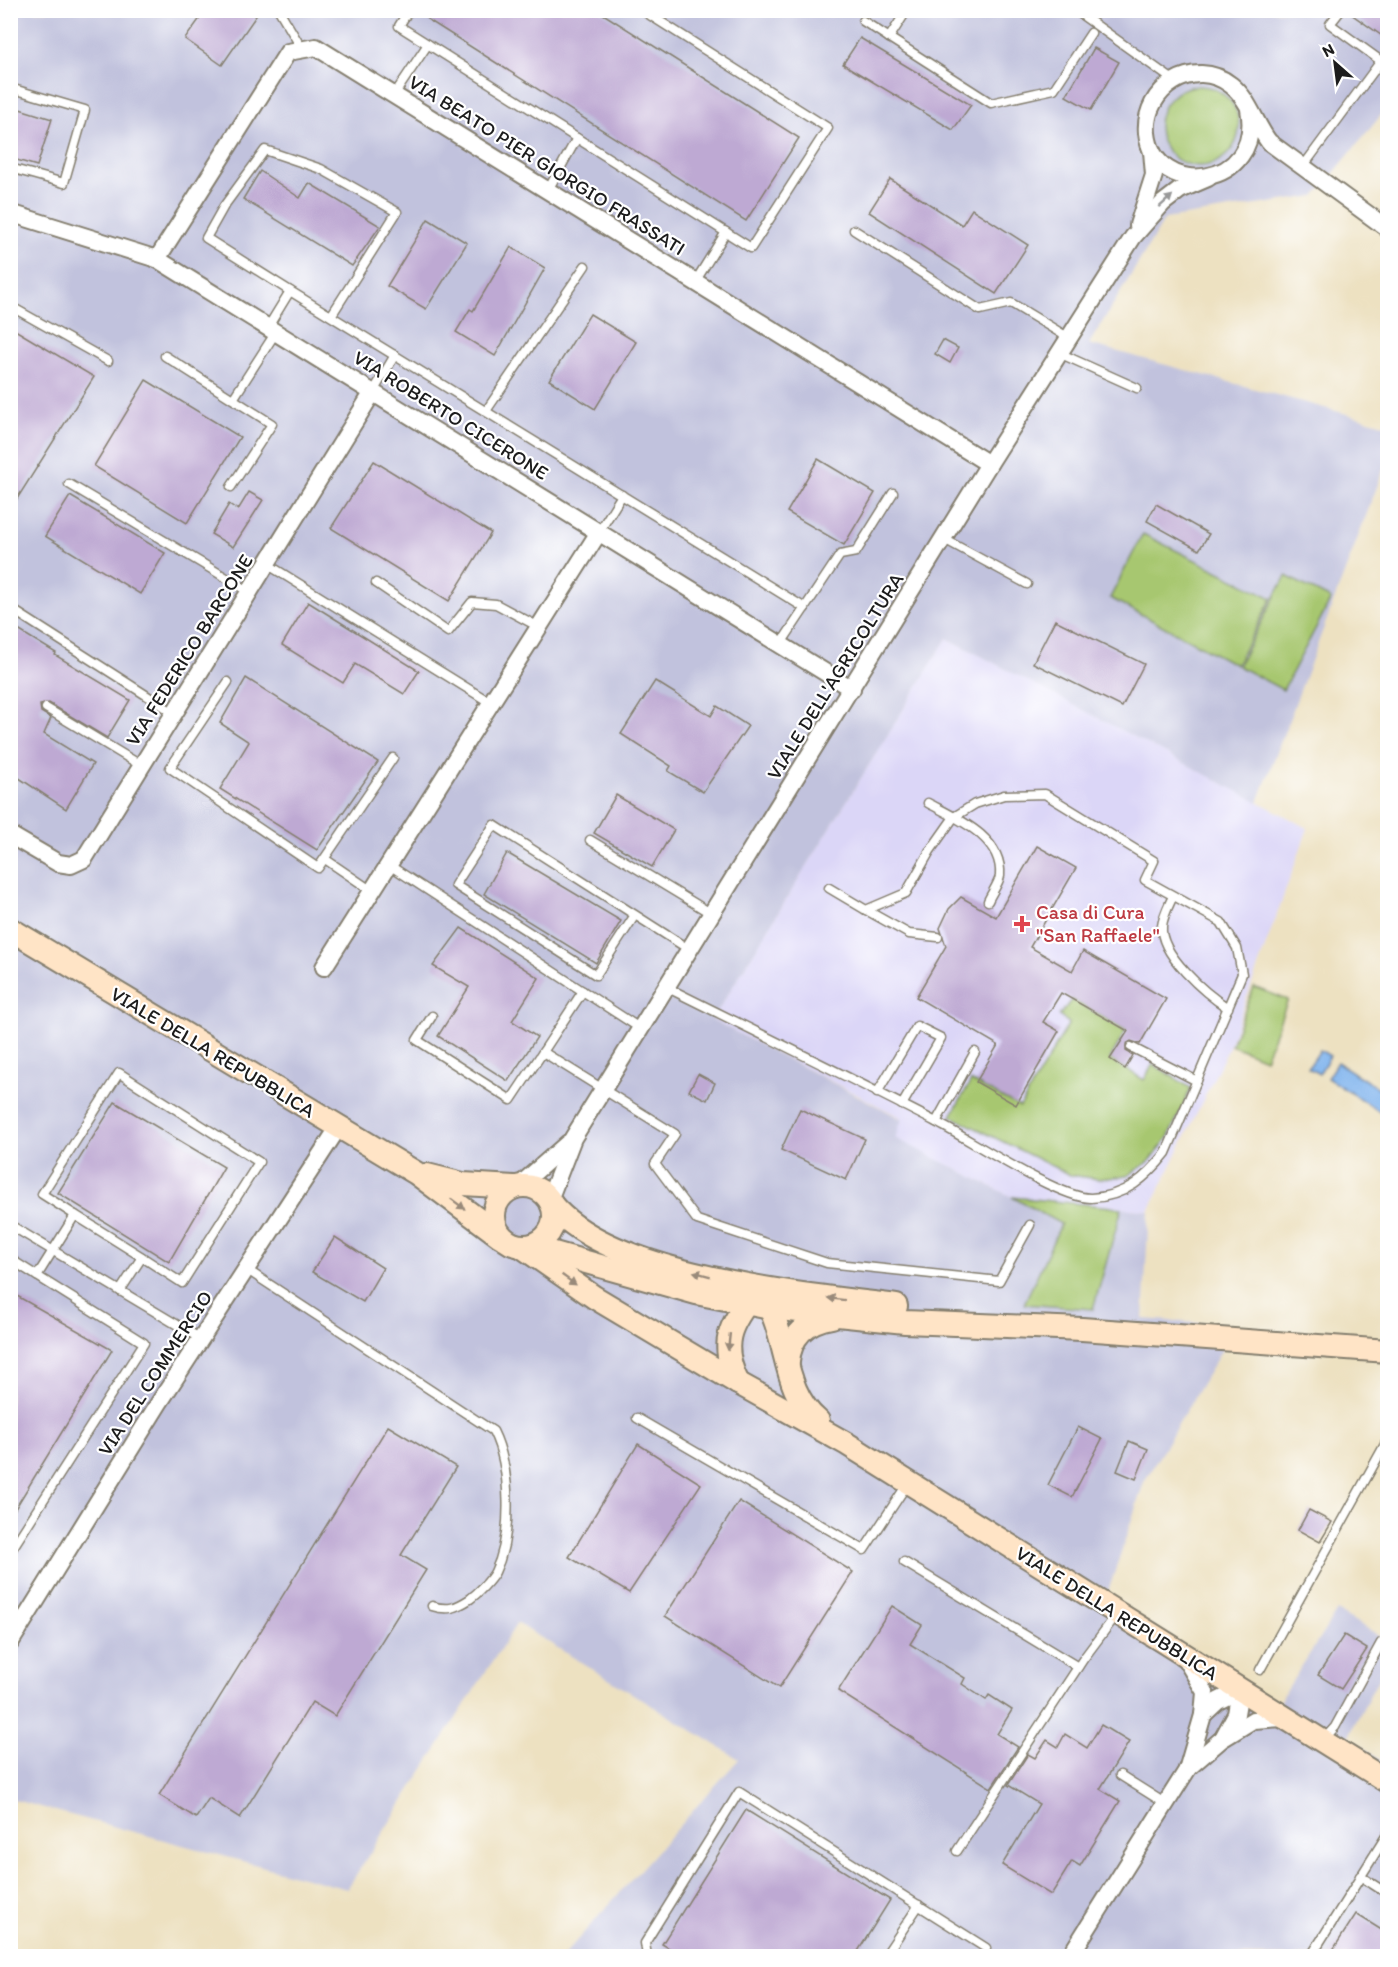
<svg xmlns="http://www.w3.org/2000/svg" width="1398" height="1967" font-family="Itim,sans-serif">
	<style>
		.built { fill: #dbd6f7 }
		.industrial { fill: #c1c2dd }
		.green { fill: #a7c76f; stroke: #627246; stroke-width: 1.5 }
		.water { fill: #7fb3ed; stroke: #4e6884; stroke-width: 1.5 }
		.building { fill: #bea9d3 }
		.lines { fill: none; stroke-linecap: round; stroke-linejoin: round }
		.lane-casing { stroke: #847e6e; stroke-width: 11 }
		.street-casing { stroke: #847e6e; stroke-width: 20 }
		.secondary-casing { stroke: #847e6e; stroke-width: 26 }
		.lane { stroke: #fff; stroke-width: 8 }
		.street { stroke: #fff; stroke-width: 16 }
		.secondary { stroke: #ffe4c6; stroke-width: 22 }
		.oneway { fill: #999 }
		.oneway2 { fill: #998a7a }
		.health-dot { fill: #e0444e; stroke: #fff; stroke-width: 2 }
		.labels { text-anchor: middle; stroke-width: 4.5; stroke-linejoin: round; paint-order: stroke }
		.street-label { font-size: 20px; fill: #1c1c1c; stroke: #fff }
		.health-label { font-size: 20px; fill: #be3a42; stroke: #fff; text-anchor: start }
	</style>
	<rect width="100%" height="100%" fill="#fff"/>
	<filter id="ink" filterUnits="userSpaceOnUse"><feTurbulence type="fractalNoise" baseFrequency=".0167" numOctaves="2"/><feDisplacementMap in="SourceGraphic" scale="12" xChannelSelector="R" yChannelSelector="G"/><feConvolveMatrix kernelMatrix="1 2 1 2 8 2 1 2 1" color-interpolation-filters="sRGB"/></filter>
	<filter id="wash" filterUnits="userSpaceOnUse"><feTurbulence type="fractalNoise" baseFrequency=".008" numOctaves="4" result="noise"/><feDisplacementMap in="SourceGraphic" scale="24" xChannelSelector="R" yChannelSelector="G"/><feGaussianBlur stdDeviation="1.35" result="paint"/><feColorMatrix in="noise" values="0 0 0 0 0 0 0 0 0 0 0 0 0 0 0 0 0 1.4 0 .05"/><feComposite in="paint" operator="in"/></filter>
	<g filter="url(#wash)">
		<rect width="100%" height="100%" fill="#ede1c1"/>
		<!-- built -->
		<polygon class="built" points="947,638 1308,828 1229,1047 1149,1211 1012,1197 894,1138 902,1118 712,1020"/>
		<!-- industrial -->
		<polygon class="industrial" points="10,11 1387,11 1387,108 1315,196 1165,219 1089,344 1387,425 1387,460 1258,802 947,638 712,1020 902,1119 895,1138 1012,1197 1149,1211 1143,1319 1236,1326 1144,1482 1106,1598 1277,1705 1337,1611 1387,1640 1387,1662 1348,1737 1387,1764 1387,1956 563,1956 739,1759 517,1623 347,1889 11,1799"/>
		<!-- green -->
		<g class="green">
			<circle cx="1199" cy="126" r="40"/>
			<polygon points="1143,534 1272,598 1236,665 1110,598"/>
			<polygon points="1286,576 1331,599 1283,690 1238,666"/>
			<polygon points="1254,987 1288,1000 1265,1059 1231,1045"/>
			<polygon points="1072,999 1126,1030 1110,1059 1144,1080 1153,1064 1191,1088 1168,1138 1150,1161 1128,1176 1098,1179 1070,1175 951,1116 971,1081 1020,1107 1069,1023 1059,1016"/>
			<polygon points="1012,1197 1122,1208 1093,1309 1024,1304 1061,1224"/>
		</g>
		<!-- water -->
		<g class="water">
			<polygon points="1320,1050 1330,1056 1319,1074 1308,1068"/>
			<polygon points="1337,1062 1387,1094 1387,1104 1382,1113 1327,1078"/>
		</g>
		<g id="blocks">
			<!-- building -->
			<g class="building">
				<polygon points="206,10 260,10 222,65 185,39"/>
				<polygon points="433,10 597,10 799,138 746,221 427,19"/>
				<polygon points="1347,10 1388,10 1388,40 1347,11"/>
				<polygon points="860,38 971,105 953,130 843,64"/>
				<polygon points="1094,48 1119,62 1091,110 1066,96"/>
				<polygon points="10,106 52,119 37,166 10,158"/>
				<polygon points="260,171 300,198 309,183 380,226 352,266 243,199"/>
				<polygon points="890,179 962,225 972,209 1028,245 996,294 869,212"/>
				<polygon points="428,219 467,243 426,309 387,286"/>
				<polygon points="511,247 545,268 495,356 456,332 470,309 473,311"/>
				<polygon points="590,314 636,342 595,409 549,380"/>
				<polygon points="10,327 94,377 10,510"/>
				<polygon points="943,340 958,348 950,363 935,354"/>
				<polygon points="146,380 240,437 187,523 94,466"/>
				<polygon points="818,459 875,493 844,545 787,512"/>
				<polygon points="374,461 491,533 449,601 331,528"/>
				<polygon points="249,492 263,500 233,547 211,534 229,504 238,510"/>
				<polygon points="70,496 165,553 140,594 45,536"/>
				<polygon points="1156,504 1209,534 1199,550 1147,521"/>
				<polygon points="308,602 419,671 404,694 355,664 343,683 282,645"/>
				<polygon points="1055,620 1144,664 1122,707 1033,663"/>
				<polygon points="10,625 56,653 55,655 130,700 107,738 49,703 40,705 41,712 51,718 44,734 93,764 66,809 10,772"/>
				<polygon points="246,678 378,762 317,850 220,789 249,742 220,723"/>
				<polygon points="655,681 711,716 717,706 748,726 703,792 668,771 671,766 621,734"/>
				<polygon points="616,795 674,830 652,867 594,833"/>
				<polygon points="1037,846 1076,868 1030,947 1072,971 1083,951 1166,999 1140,1044 1131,1041 1126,1044 1126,1051 1133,1055 1125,1069 1110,1059 1128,1031 1061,993 1043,1022 1059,1031 1016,1105 976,1082 998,1045 916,997 946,946 940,928 949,909 961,897 996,917"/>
				<polygon points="507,853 621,921 596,963 484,894"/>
				<polygon points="461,928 539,978 512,1021 537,1037 508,1081 438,1036 469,987 433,966"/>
				<polygon points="698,1074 715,1083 707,1100 689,1091"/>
				<polygon points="115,1102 224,1167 169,1262 58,1193"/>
				<polygon points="800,1109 865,1139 846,1180 781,1150"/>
				<polygon points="335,1237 383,1268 363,1302 312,1272"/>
				<polygon points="17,1296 112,1350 10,1517 10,1307"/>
				<polygon points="388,1426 456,1467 401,1555 426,1570 335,1716 312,1702 240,1818 209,1798 196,1818 159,1795"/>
				<polygon points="1078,1427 1102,1439 1072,1497 1048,1485"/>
				<polygon points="1129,1441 1148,1449 1136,1479 1117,1471"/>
				<polygon points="638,1444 701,1484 629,1593 569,1557"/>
				<polygon points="739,1501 853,1572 779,1688 665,1616"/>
				<polygon points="1309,1510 1332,1522 1320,1542 1298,1530"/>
				<polygon points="892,1606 922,1625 910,1644 965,1678 962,1684 986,1700 989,1695 1012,1710 997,1734 1018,1747 991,1788 838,1691"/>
				<polygon points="1344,1635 1367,1649 1341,1689 1318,1675"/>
				<polygon points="1101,1725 1129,1742 1100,1789 1120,1801 1080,1866 1072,1861 1051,1895 1002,1865 1039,1804 1008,1785 1028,1754 1035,1758 1047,1740 1058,1747 1065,1734 1087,1748"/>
				<polygon points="746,1810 890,1900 855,1956 682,1956 662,1944"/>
				<polygon points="1356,1914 1388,1934 1388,1956 1329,1956"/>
			</g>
		</g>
	</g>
	<g filter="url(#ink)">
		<use href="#blocks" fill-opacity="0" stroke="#847e6e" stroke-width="1.5"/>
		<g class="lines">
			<defs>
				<g id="lane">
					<polyline points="279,10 302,49"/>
					<polyline points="409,10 399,26 751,248 828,128 642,10"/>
					<polyline points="1075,10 1173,80"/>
					<polyline points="1341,10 1330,24 1388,66"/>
					<polyline points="863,21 991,103 1054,89 1091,33"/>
					<polyline points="889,38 907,10"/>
					<polyline points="10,88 85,110 64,183 10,168"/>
					<polyline points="394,95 428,44"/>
					<polyline points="1302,168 1381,61"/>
					<polyline points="548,190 577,138"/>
					<polyline points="854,230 980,310 1011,303 1069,338"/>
					<polyline points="695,282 726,232"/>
					<polyline points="10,306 108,361"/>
					<polyline points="331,316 397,212 321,169 265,150 224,206 206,238 290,291 805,608"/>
					<polyline points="268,327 290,291"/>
					<polyline points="1059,353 1137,388"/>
					<polyline points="165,356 272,424 231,487"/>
					<polyline points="373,392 395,355"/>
					<polyline points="233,399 276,332"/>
					<polyline points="486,411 585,266"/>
					<polyline points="69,484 250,592"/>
					<polyline points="599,532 622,495"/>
					<polyline points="944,539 1027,584"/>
					<polyline points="267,564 491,703"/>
					<polyline points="376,583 448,632 472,602 496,604 539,627"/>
					<polyline points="10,608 174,713"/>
					<polyline points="780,645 840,555 856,552 893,493"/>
					<polyline points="228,682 170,768 318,868 393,758"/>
					<polyline points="46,708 142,766"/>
					<path d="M928,803C956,818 1003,837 1000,876C999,883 991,894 988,901"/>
					<polyline points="590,840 712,914"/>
					<polyline points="325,859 372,891"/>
					<polyline points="389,865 641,1029"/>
					<path d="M1173,896C1169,905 1163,916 1162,926C1159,954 1206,994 1228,1008"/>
					<polyline points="866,910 909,934 938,937"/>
					<polyline points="635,915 596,975 455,885 494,825 690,950"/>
					<path d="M666,987C756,1032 847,1076 936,1122C969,1139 1060,1199 1091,1198C1125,1197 1147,1177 1166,1153L1242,974L1237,948L1221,922L1145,880L1154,861L1045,794L1004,795L975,804L954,817L930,851L906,893L866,910L829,888"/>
					<polyline points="432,1016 417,1040 511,1100 543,1052 675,1134 655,1164 697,1220 827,1263 999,1281 1030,1225"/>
					<polyline points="1131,1047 1197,1081"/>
					<polyline points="543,1052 583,991"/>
					<polyline points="877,1093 917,1026 941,1038 902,1105"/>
					<polyline points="936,1122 975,1052"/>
					<polyline points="75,1215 42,1194 119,1073 259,1162 182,1283 142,1257 120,1291"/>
					<polyline points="10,1225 201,1339"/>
					<polyline points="10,1259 144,1343 10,1552"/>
					<path d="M246,1269L493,1431C511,1467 513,1535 495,1572C490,1581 478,1593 470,1599C456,1608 448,1611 432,1606"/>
					<polyline points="37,1276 75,1215 142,1257"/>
					<polyline points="637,1418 864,1550 908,1483"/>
					<polyline points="904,1562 1078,1667"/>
					<polyline points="1260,1670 1388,1439"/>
					<polyline points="1324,1739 1335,1727 1381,1643"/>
					<polyline points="1120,1775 1166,1804"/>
					<polyline points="957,1851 1084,1658 1117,1614"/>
					<polyline points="1360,1876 1388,1894"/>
					<polyline points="647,1956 645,1943 739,1792 986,1948"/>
					<polyline points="885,1956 919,1905"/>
					<polyline points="1311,1956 1388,1833"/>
				</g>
				<g id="street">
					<path d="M1249,109C1264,189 1154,201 1147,133C1143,89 1194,56 1231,85C1249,99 1255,124 1269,142L1388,229"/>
					<polyline points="10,213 157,259 852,689"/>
					<polyline points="1138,225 1154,175 1152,151"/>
					<polyline points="157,259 288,52 316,47 989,464"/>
					<polyline points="10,835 58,863 71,865 84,859 373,392"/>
					<polyline points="324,967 599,532"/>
					<polyline points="519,1186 568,1143"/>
					<polyline points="549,1200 573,1138 989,464 1133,237 1163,203 1180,190 1208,178"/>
					<polyline points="10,1643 159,1403 338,1128"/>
					<polyline points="1203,1715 1218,1701 1240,1690"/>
					<polyline points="1224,1736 1236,1714 1240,1690"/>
					<polyline points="1187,1769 1222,1739 1253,1720 1283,1718"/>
					<polyline points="1070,1956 1187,1770 1203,1715 1205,1692 1183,1655"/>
				</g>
				<g id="secondary">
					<polyline points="10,929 416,1173 500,1236"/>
					<polyline points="427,1175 463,1184 514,1187"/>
					<circle cx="524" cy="1216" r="30"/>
					<path d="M552,1205C613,1277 804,1294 896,1306"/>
					<polyline points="521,1246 594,1297 738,1383 847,1444 1388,1782"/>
					<polyline points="533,1247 696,1293 770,1308 905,1322 1082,1329 1388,1351"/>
					<path d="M764,1297C789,1337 781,1390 818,1421"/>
					<path d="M788,1362C790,1336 807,1321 832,1317"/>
					<path d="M738,1383C719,1345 729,1324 755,1293"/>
				</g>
			</defs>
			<!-- lane casing -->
			<use href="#lane" class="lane-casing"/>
			<!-- street casing -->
			<use href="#street" class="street-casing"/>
			<!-- secondary casing -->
			<use href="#secondary" class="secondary-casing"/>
			<!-- lane -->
			<use href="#lane" class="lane"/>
			<!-- street -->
			<use href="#street" class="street"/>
			<!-- secondary -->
			<use href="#secondary" class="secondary"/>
		</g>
		<!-- one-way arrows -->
		<defs><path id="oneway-solid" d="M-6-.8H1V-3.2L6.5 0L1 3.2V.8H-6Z" transform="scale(1.5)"/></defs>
		<use class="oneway" href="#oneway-solid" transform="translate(1166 201) rotate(-42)"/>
		<g class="oneway2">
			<use href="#oneway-solid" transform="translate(458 1204) rotate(37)"/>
			<use href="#oneway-solid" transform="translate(702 1274) rotate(-165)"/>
			<use href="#oneway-solid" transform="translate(569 1280) rotate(35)"/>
			<use href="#oneway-solid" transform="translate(836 1299) rotate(-173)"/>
			<use href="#oneway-solid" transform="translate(729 1342) rotate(96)"/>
		</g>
	</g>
	<!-- markers -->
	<path class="health-dot" d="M1019 915h6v6h6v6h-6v6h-6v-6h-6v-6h6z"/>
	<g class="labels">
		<!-- street labels -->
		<g class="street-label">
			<text transform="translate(547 165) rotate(32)" y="7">VIA BEATO PIER GIORGIO FRASSATI</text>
			<text transform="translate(451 415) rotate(32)" y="7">VIA ROBERTO CICERONE</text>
			<text transform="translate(189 650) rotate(-58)" y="7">VIA FEDERICO BARCONE</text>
			<text transform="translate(835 676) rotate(-58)" y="7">VIALE DELL'AGRICOLTURA</text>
			<text transform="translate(213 1052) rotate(31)" y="7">VIALE DELLA REPUBBLICA</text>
			<text transform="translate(155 1373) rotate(-57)" y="7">VIA DEL COMMERCIO</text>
			<text transform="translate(1117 1613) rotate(32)" y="7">VIALE DELLA REPUBBLICA</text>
		</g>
		<!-- health labels -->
		<g class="health-label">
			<text x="1036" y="919">Casa di Cura<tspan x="1036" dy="23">"San Raffaele"</tspan></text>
		</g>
	</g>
	<!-- margin -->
	<rect width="1398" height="1967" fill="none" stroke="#fff" stroke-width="36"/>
	<!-- north arrow -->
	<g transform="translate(1335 63) rotate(332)" stroke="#ffffff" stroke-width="4.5" paint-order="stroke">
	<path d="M0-4.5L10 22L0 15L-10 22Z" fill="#1c1c1c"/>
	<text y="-9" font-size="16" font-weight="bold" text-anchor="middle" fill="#1c1c1c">N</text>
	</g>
</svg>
